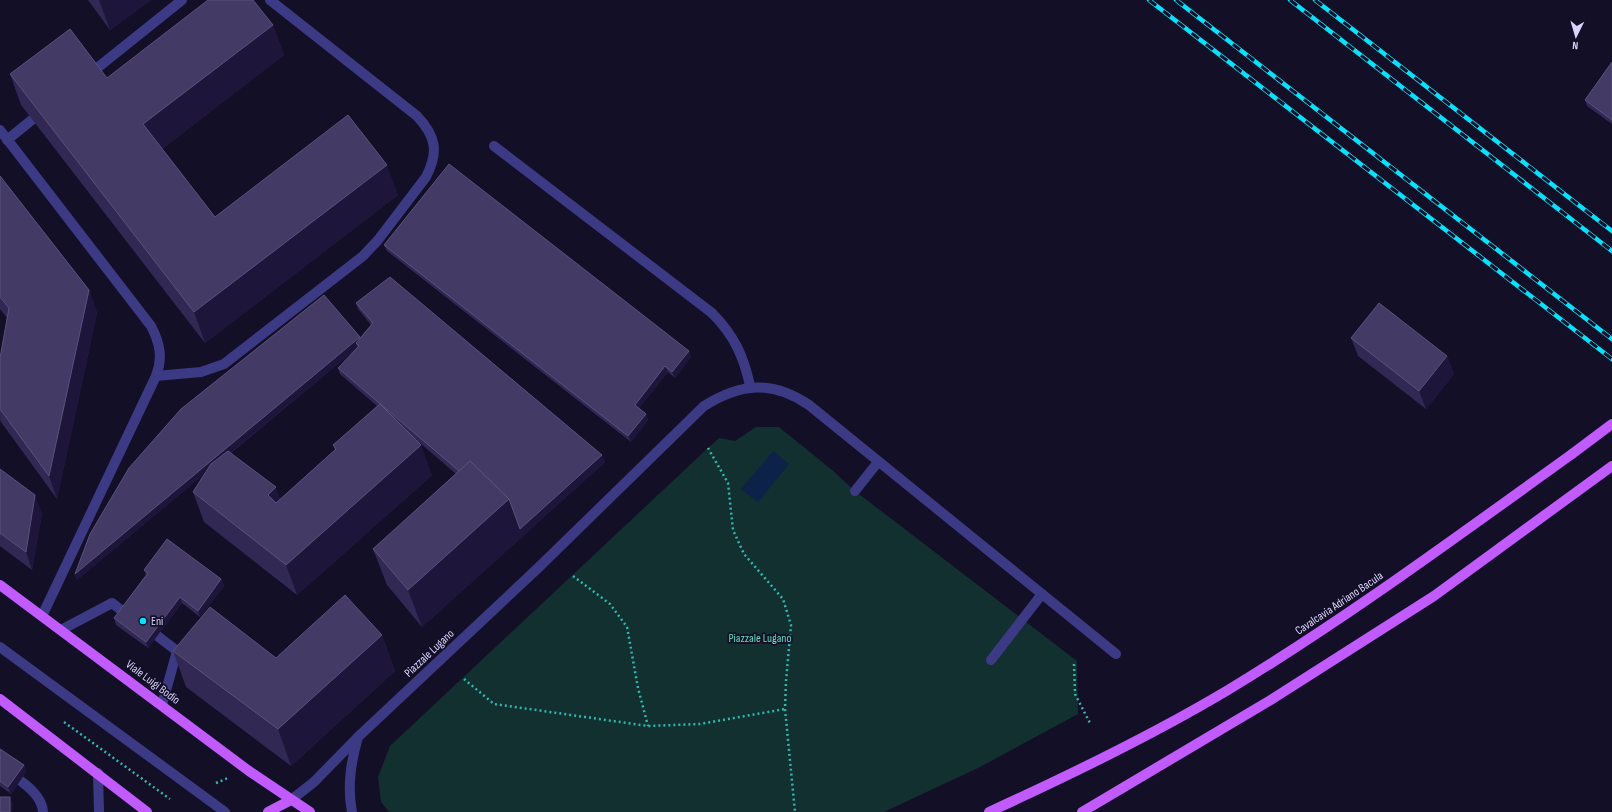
<svg xmlns="http://www.w3.org/2000/svg" width="1612" height="812" font-family="'Sofia Sans Condensed',sans-serif">
	<style>
		.green { fill: #12302f }
		.water { fill: #0c2248 }
		.lines { fill: none; stroke-linecap: round; stroke-linejoin: round }
		.path { stroke: #2fb8b0; stroke-width: 2.5; stroke-dasharray: 2 3; stroke-linecap: butt }
		.service { stroke: #3d3a85; stroke-width: 10 }
		.minor { stroke: #3d3a85; stroke-width: 10 }
		.primary { stroke: #c25bff; stroke-width: 10 }
		.rail-casing { stroke: #00e5ff; stroke-width: 4.5 }
		.rail { stroke: #130f26; stroke-width: 3; stroke-dasharray: 9; stroke-linecap: butt }
		.primary-bridge { stroke: #c25bff; stroke-width: 10 }
		.wall { fill: #312854; fill-rule: evenodd }
		.shaded-wall { fill: #1d163a }
		.building { fill: #433a66; stroke: #5a527e }
		.poi-dot { fill: #00e5ff; stroke: #130f26; stroke-width: 1.5 }
		.labels { text-anchor: middle; stroke-width: 3.5; stroke-linejoin: round; paint-order: stroke }
		.street-label { font-size: 12px; fill: #d9d4ff; stroke: #130f26 }
		.poi-label { font-size: 12px; fill: #d9d4ff; stroke: #130f26; text-anchor: start }
		.park-label { font-size: 12px; fill: #5fe0c0; stroke: #130f26 }
	</style>
	<rect width="100%" height="100%" fill="#130f26"/>
	<!-- green -->
	<polygon class="green" points="756,427 779,427 832,470 855,491 1077,661 1078,714 978,768 884,812 389,812 381,802 378,777 390,746 708,448 719,438 735,441"/>
	<!-- water -->
	<polygon class="water" points="773,451 789,464 758,502 741,489"/>
	<g class="lines">
		<!-- path -->
		<g class="path">
			<polyline points="708,448 728,483 733,530 744,554 783,599 791,625 786,681 785,709 795,812"/>
			<polyline points="573,576 610,604 627,627 638,688 648,726"/>
			<polyline points="1074,664 1075,694 1091,725"/>
			<polyline points="464,679 494,704 648,726 700,724 785,709"/>
			<polyline points="64,722 170,799"/>
			<polyline points="216,783 228,778"/>
		</g>
		<!-- service -->
		<g class="service">
			<polyline points="91,73 182,0"/>
			<path d="M0,130L151,326C160,343 163,358 156,376L42,616"/>
			<polyline points="7,140 33,119"/>
			<path d="M494,146L712,313C734,335 744,357 750,386"/>
			<path d="M156,376L201,372L224,364L363,256L378,240L426,177C439,152 436,136 417,116L270,0"/>
			<polyline points="855,491 878,462"/>
			<polyline points="147,628 177,651 162,705"/>
			<polyline points="61,630 112,603 130,617"/>
			<polyline points="0,647 225,812"/>
			<polyline points="991,660 1042,594"/>
			<path d="M0,766C15,778 42,791 43,812"/>
		</g>
		<!-- minor -->
		<g class="minor">
			<polyline points="98,773 99,812"/>
			<path d="M291,800L314,782L358,737L538,568L704,406C741,383 772,380 809,405L1116,654"/>
			<path d="M352,812C347,786 351,762 358,737"/>
		</g>
		<!-- primary -->
		<g class="primary">
			<polyline points="0,585 249,771 310,812"/>
			<polyline points="0,699 147,812"/>
			<polyline points="268,812 291,800"/>
			<path d="M989,812C1070,775 1151,736 1228,690C1347,618 1459,535 1572,454"/>
			<polyline points="1082,812 1269,701 1434,596 1612,466"/>
		</g>
		<defs>
			<g id="rail">
				<polyline points="1149,0 1612,359"/>
				<polyline points="1176,0 1612,339"/>
				<polyline points="1290,0 1612,251"/>
				<polyline points="1315,0 1612,231"/>
			</g>
		</defs>
		<!-- rail casing -->
		<use href="#rail" class="rail-casing"/>
		<!-- rail -->
		<use href="#rail" class="rail"/>
		<!-- primary-bridge -->
		<polyline class="primary-bridge" points="1572,454 1612,424"/>
	</g>
	<!-- wall -->
	<g class="wall">
		<polygon points="88,0 151,0 110,30"/>
		<polygon points="273,25 284,55 162,149 215,217 398,195 205,343 21,105 10,74 107,78"/>
		<polygon points="1612,62 1612,124 1587,106 1585,100"/>
		<polygon points="0,176 89,290 97,313 57,499 1,422 0,419 0,359 7,318 0,309"/>
		<polygon points="384,245 689,351 691,357 675,378 668,372 639,408 646,414 648,420 631,442 387,251"/>
		<path d="M356,303L602,455L605,462L422,627L387,585L373,549L456,474L413,437L432,475L297,595L204,522L193,492L203,475L77,580L75,574L360,338L371,325L358,309ZM357,348L338,368L340,374L377,406L333,445L335,450L280,499L231,453Z"/>
		<polygon points="1351,338 1447,356 1454,374 1426,409 1358,356"/>
		<polygon points="0,469 42,513 32,570 0,546"/>
		<polygon points="144,570 221,579 224,586 200,617 182,603 148,648 116,625 114,618 146,575"/>
		<polygon points="382,635 395,671 291,766 186,687 173,651 276,658"/>
		<polygon points="0,749 24,765 26,772 11,794 0,786"/>
	</g>
	<!-- shaded-wall -->
	<g class="shaded-wall">
		<polygon points="99,0 151,0 110,30"/>
		<polygon points="273,25 284,55 154,155 143,124"/>
		<polygon points="387,165 398,195 205,343 194,312"/>
		<polygon points="89,290 97,313 57,499 49,476"/>
		<polygon points="360,337 362,344 356,343 357,348 77,580 75,574"/>
		<polygon points="689,351 691,357 675,378 672,372"/>
		<polygon points="1447,356 1454,374 1426,409 1419,391"/>
		<polygon points="665,366 668,372 637,411 635,405"/>
		<polygon points="646,414 648,420 631,442 628,436"/>
		<polygon points="421,445 432,475 297,595 286,565"/>
		<polygon points="602,455 605,462 422,627 408,590 509,499"/>
		<polygon points="276,487 287,517 268,495"/>
		<polygon points="35,495 42,513 32,570 26,552"/>
		<polygon points="221,579 224,586 200,617 198,611"/>
		<polygon points="180,597 182,603 148,648 146,642"/>
		<polygon points="382,635 395,671 291,766 278,729"/>
		<polygon points="24,765 26,772 11,794 8,787"/>
		<polygon points="10,797 13,804 12,812 10,812"/>
	</g>
	<!-- building -->
	<g class="building">
		<polygon points="208,0 253,0 273,25 143,124 215,217 348,115 387,165 194,312 10,74 70,29 107,78"/>
		<polygon points="1612,62 1612,120 1585,100"/>
		<polygon points="449,164 689,351 672,372 665,366 635,405 646,414 628,436 384,245"/>
		<polygon points="0,176 89,290 49,476 0,409 0,358 9,308 0,297"/>
		<polygon points="390,277 602,455 520,529 509,499 470,461 459,471 338,368 359,346 356,343 373,323 356,303"/>
		<polygon points="324,295 360,337 75,574 90,534 129,468 181,409"/>
		<polygon points="1379,303 1447,356 1419,391 1351,338"/>
		<polygon points="380,404 421,445 286,565 193,492 211,464 228,451 276,487 268,495 276,503 336,449 333,445"/>
		<polygon points="470,461 509,499 408,590 373,549"/>
		<polygon points="0,469 35,495 26,552 0,533"/>
		<polygon points="167,539 221,579 198,611 180,597 146,642 114,618 148,573 144,570"/>
		<polygon points="345,595 382,635 278,729 173,651 210,607 276,658"/>
		<polygon points="0,749 24,765 8,787 0,781"/>
		<rect x="0" y="797" width="10" height="15"/>
	</g>
	<!-- markers -->
	<circle class="poi-dot" cx="143" cy="621" r="4"/>
	<g class="labels">
		<!-- street labels -->
		<g class="street-label">
			<text transform="translate(1339 603) rotate(-34)" y="4">Cavalcavia Adriano Bacula</text>
			<text transform="translate(429 653) rotate(-43)" y="4">Piazzale Lugano</text>
			<text transform="translate(153 682) rotate(37)" y="4">Viale Luigi Bodio</text>
		</g>
		<!-- poi labels -->
		<g class="poi-label">
			<text x="151" y="625">Eni</text>
		</g>
		<!-- park labels -->
		<g class="park-label">
			<text x="760" y="642">Piazzale Lugano</text>
		</g>
	</g>
	<!-- north arrow -->
	<g transform="translate(1576 36) rotate(185)" stroke="#130f26" stroke-width="3" paint-order="stroke">
	<path d="M0-3L7 15L0 10L-7 15Z" fill="#d9d4ff"/>
	<text y="-6" font-size="11" font-weight="bold" text-anchor="middle" fill="#d9d4ff">N</text>
	</g>
</svg>
